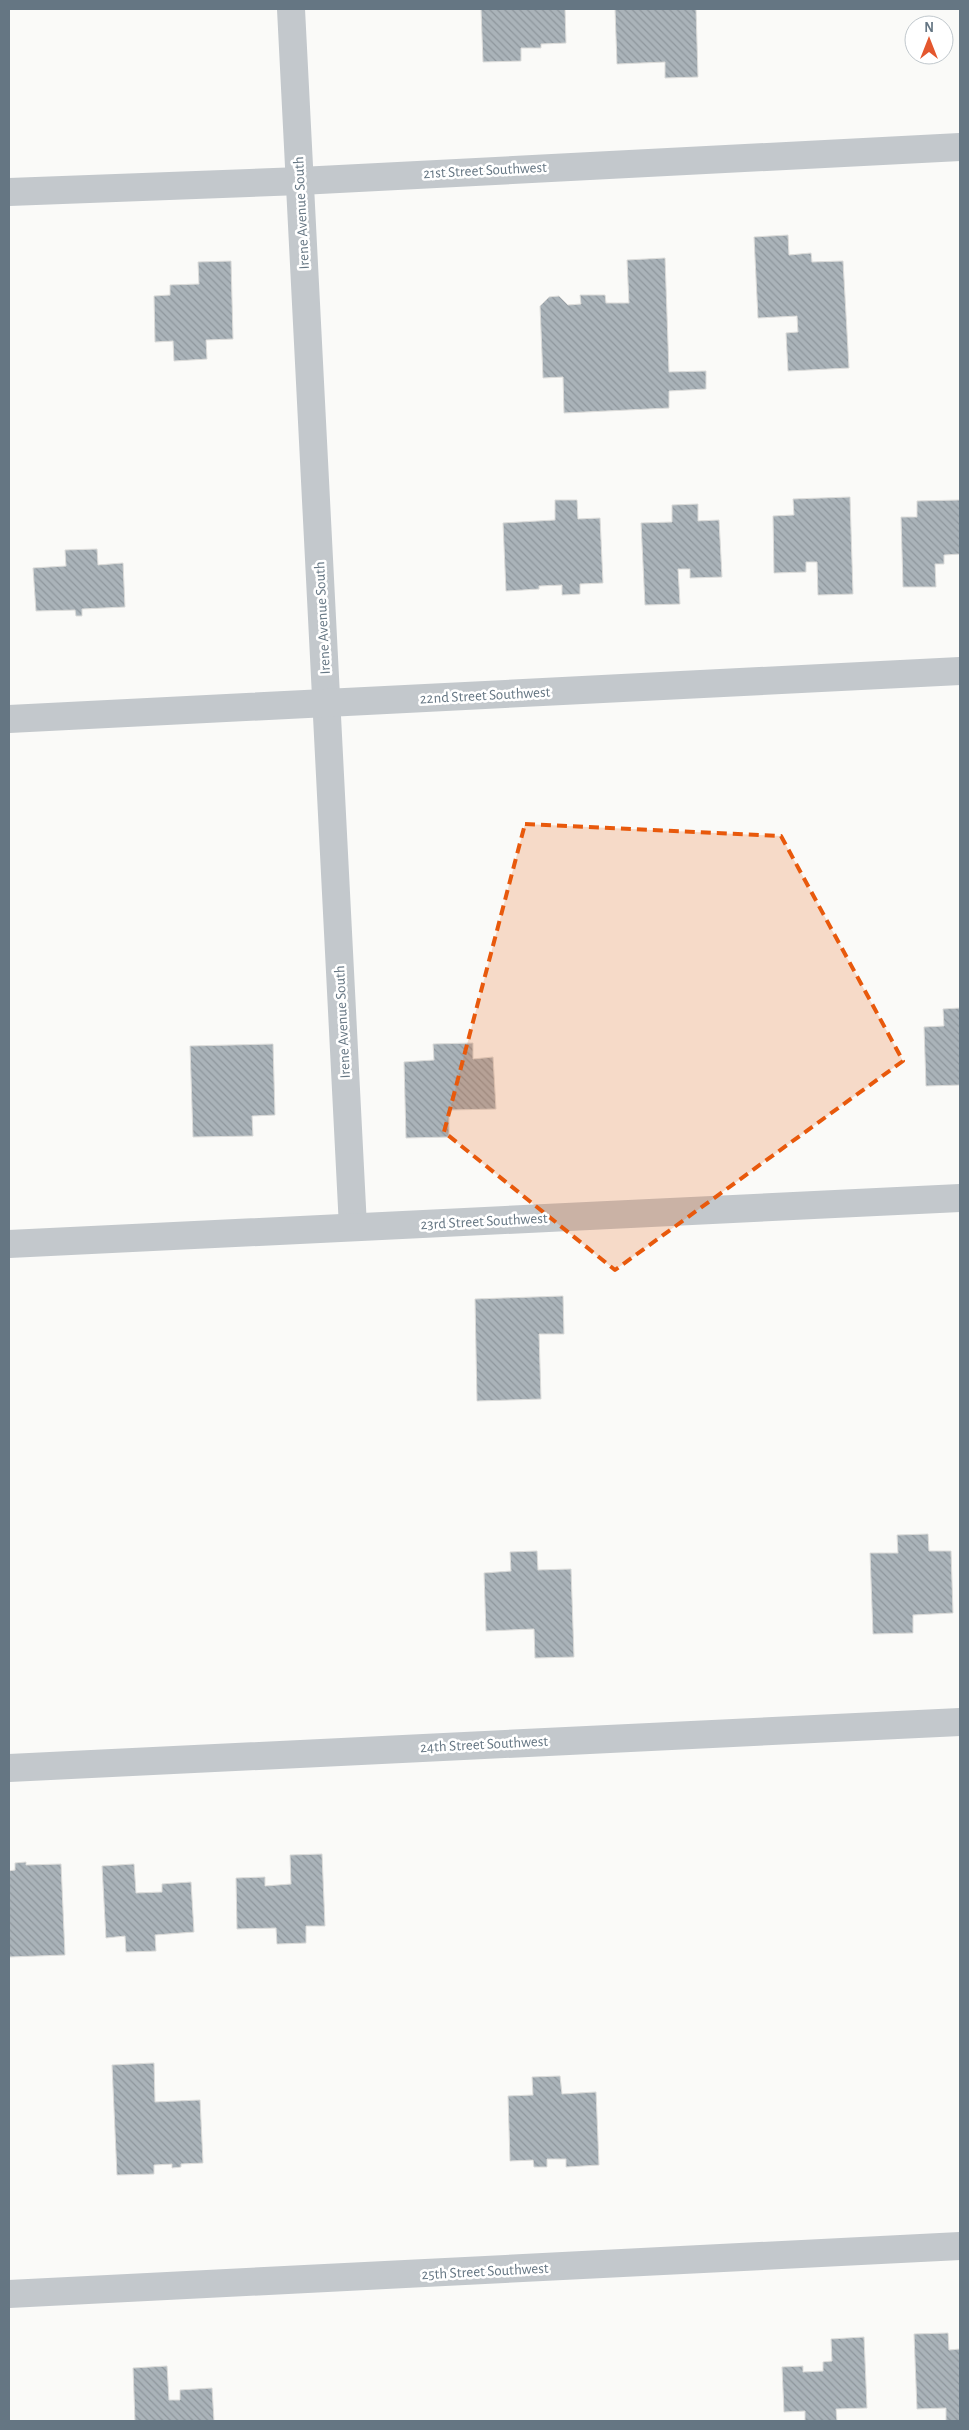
<svg xmlns="http://www.w3.org/2000/svg" width="969" height="2430" font-family="'Alegreya Sans',sans-serif">
	<style>
		.building { fill: url(#building-back-hatch); stroke: #dcdcda }
		.lines { fill: none; stroke-linecap: round; stroke-linejoin: round }
		.minor { stroke: #c3c8cc; stroke-width: 28 }
		.tertiary { stroke: #c3c8cc; stroke-width: 28 }
		.marked { fill: #e8590c; fill-opacity: 0.2; stroke: #e8590c; stroke-width: 4; stroke-dasharray: 10 6; stroke-linejoin: round }
		.labels { text-anchor: middle; stroke-width: 5; stroke-linejoin: round; paint-order: stroke }
		.street-label { font-size: 15px; fill: #657683; stroke: #fff }
	</style>
	<defs>
		<pattern id="building-back-hatch" width="6" height="6" patternUnits="userSpaceOnUse" patternTransform="scale(1.25)"><rect width="6" height="6" fill="#aab3b9"/><path d="M-1 5l2 2M0 0l6 6M5-1l2 2" fill="none" stroke="#8e969c"/></pattern>
	</defs>
	<rect width="100%" height="100%" fill="#fafaf8"/>
	<!-- building -->
	<g class="building">
		<polygon points="481,9 565,9 566,43 541,44 541,48 521,48 521,61 483,62"/>
		<polygon points="615,9 696,9 698,77 665,78 665,62 617,64"/>
		<polygon points="788,235 789,255 811,253 812,262 843,261 849,368 788,371 786,333 798,332 797,316 758,318 754,237"/>
		<polygon points="665,258 669,372 706,371 706,389 669,391 669,408 564,413 563,377 543,378 540,306 549,297 559,296 568,305 581,304 580,295 605,295 606,303 629,303 627,260"/>
		<polygon points="231,261 233,339 206,340 207,359 174,361 173,341 155,342 154,296 170,295 170,285 199,284 198,262"/>
		<polygon points="850,497 853,594 818,595 817,562 806,562 806,572 774,573 773,516 794,515 793,499"/>
		<polygon points="555,500 577,500 578,519 600,518 603,583 580,584 580,594 562,595 562,585 539,586 539,589 506,591 503,523 555,520"/>
		<polygon points="960,500 960,554 944,555 944,564 935,564 936,587 903,587 901,517 917,517 917,501"/>
		<polygon points="698,504 698,521 719,520 722,577 690,578 690,569 678,569 680,604 645,605 641,523 672,522 672,505"/>
		<polygon points="97,549 98,565 123,563 125,607 82,609 82,616 76,616 75,610 36,611 33,568 66,566 65,550"/>
		<polygon points="960,1008 960,1085 926,1086 924,1027 944,1026 943,1009"/>
		<polygon points="473,1043 473,1059 493,1057 496,1109 449,1110 449,1137 406,1138 404,1062 434,1060 433,1044"/>
		<polygon points="273,1044 275,1115 252,1116 253,1136 193,1137 190,1046"/>
		<polygon points="563,1296 564,1334 539,1334 541,1399 477,1401 475,1299"/>
		<polygon points="928,1534 929,1551 951,1551 953,1613 913,1615 913,1633 873,1634 870,1553 898,1553 897,1535"/>
		<polygon points="537,1551 538,1570 571,1569 574,1657 535,1658 534,1629 486,1631 484,1573 511,1571 510,1552"/>
		<polygon points="322,1854 325,1926 306,1926 306,1943 277,1944 276,1928 237,1929 236,1878 265,1877 265,1886 291,1884 290,1855"/>
		<polygon points="26,1862 26,1865 61,1864 65,1955 9,1957 9,1871 15,1870 15,1863"/>
		<polygon points="134,1864 136,1893 162,1892 162,1884 191,1882 194,1932 155,1935 156,1951 126,1952 125,1936 106,1938 102,1866"/>
		<polygon points="154,2063 155,2102 200,2100 203,2163 181,2164 181,2167 172,2168 172,2164 154,2165 154,2174 117,2175 112,2065"/>
		<polygon points="560,2076 562,2094 596,2092 599,2165 566,2167 566,2159 547,2159 547,2167 534,2167 533,2160 510,2161 508,2096 533,2095 532,2077"/>
		<polygon points="948,2333 949,2350 960,2349 960,2421 946,2421 946,2408 917,2409 914,2334"/>
		<polygon points="864,2337 867,2408 836,2409 837,2421 805,2421 805,2411 784,2412 782,2367 803,2366 803,2372 823,2371 823,2362 832,2361 831,2339"/>
		<polygon points="167,2366 169,2400 180,2400 180,2390 212,2388 214,2421 135,2421 133,2368"/>
	</g>
	<g class="lines">
		<!-- minor -->
		<g class="minor">
			<polyline points="291,9 353,1227"/>
			<polyline points="9,192 300,181 960,147"/>
			<polyline points="9,719 960,671"/>
			<polyline points="9,1768 960,1722"/>
			<polyline points="9,2294 960,2246"/>
		</g>
		<!-- tertiary -->
		<polyline class="tertiary" points="9,1244 960,1198"/>
	</g>
	<!-- marked area -->
	<path class="marked" d="M525,824L781,836L903,1061L615,1270L444,1132Z"/>
	<g class="labels">
		<!-- street labels -->
		<g class="street-label">
			<text transform="translate(485 170) rotate(-3)" y="5">21st Street Southwest</text>
			<text transform="translate(301 213) rotate(-93)" y="5">Irene Avenue South</text>
			<text transform="translate(322 618) rotate(-93)" y="5">Irene Avenue South</text>
			<text transform="translate(485 695) rotate(-3)" y="5">22nd Street Southwest</text>
			<text transform="translate(342 1022) rotate(-93)" y="5">Irene Avenue South</text>
			<text transform="translate(484 1221) rotate(-3)" y="5">23rd Street Southwest</text>
			<text transform="translate(484 1744) rotate(-3)" y="5">24th Street Southwest</text>
			<text transform="translate(485 2271) rotate(-3)" y="5">25th Street Southwest</text>
		</g>
	</g>
	<!-- border -->
	<rect width="969" height="2430" fill="none" stroke="#657683" stroke-width="20"/>
	<!-- north arrow -->
	<g transform="translate(929 40)"><circle r="24" fill="#ffffff" stroke="#c1c8cd"/>
	<path d="M0-4L9 19L0 12L-9 19Z" fill="#e4572e"/>
	<text y="-8" font-size="14" font-weight="bold" text-anchor="middle" fill="#657683">N</text>
	</g>
</svg>
